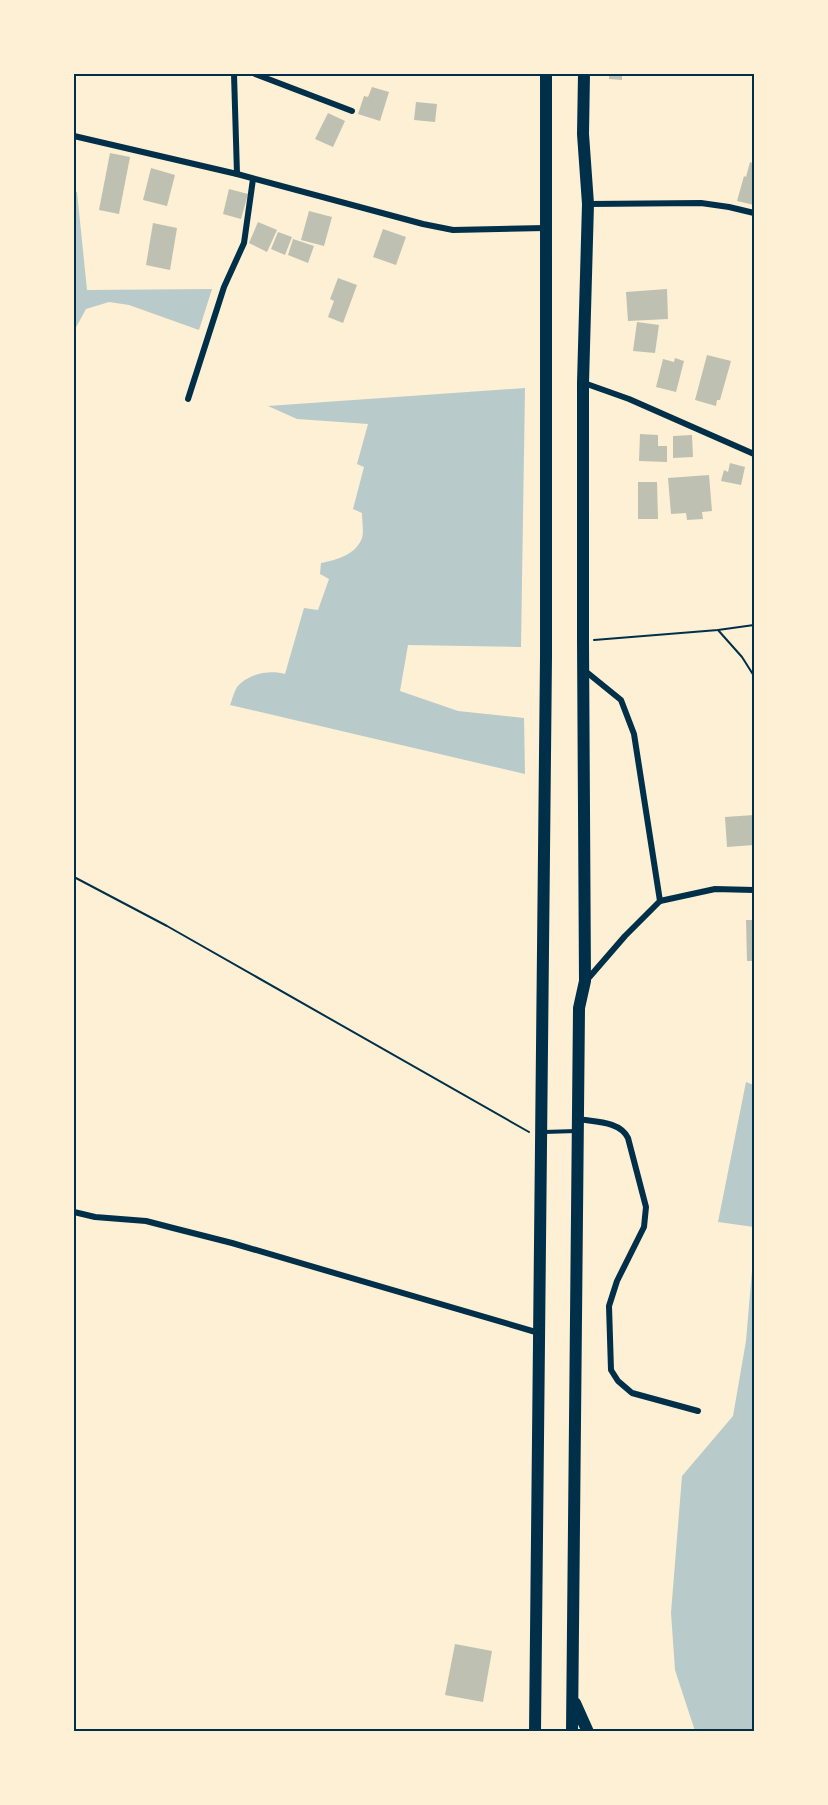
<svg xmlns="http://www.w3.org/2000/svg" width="828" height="1805" font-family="'Alegreya Sans',sans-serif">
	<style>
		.green { fill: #b9caca }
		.building { fill: #bec0b2 }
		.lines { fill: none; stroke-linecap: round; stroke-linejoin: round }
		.path { stroke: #003049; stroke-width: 2 }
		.service { stroke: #003049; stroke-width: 4 }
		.minor { stroke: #003049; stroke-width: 6 }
		.trunk { stroke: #003049; stroke-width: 12 }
		.neatline { fill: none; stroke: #003049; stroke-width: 2 }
	</style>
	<rect width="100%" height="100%" fill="#fdf0d5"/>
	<!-- green -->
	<g class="green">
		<polygon points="74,191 77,192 87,290 212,289 199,330 129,305 109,302 86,309 74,331"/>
		<path d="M525,388L521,647L408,645L400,691L458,711L524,718L525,774L230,705C232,700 234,692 237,687C249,673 270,670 285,674L304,608L318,610L329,579L320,574L321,563C336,560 356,555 362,538C364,531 362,520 362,513L353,509L364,467L357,464L368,424L297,419L268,406Z"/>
		<polygon points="746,1082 754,1085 754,1227 718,1222"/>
		<polygon points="754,1247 754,1731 695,1731 675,1670 671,1613 682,1476 733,1416 746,1341"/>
	</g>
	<!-- building -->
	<g class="building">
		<polygon points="609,74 622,74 622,80 609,79"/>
		<polygon points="372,87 389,92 380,121 358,114 364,96 368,97"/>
		<polygon points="416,102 437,104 435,122 414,120"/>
		<polygon points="328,113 345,121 333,147 315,139"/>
		<polygon points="110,153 130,157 119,214 99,210"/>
		<polygon points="750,162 754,164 754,205 737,201 744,176 746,177"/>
		<polygon points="151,168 175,175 167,206 143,200"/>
		<polygon points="229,189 248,194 241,219 223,214"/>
		<polygon points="309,211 332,217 324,246 301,240"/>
		<polygon points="258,222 277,230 267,252 249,243"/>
		<polygon points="153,223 177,228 170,270 146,265"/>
		<polygon points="383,229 406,237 396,265 373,257"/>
		<polygon points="278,232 292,237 285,255 271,249"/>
		<polygon points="293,239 314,246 308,263 288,255"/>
		<polygon points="338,278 357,285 343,323 328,317 334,301 330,299"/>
		<polygon points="667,289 668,319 628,321 626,292"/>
		<polygon points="637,322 659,325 655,353 633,351"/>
		<polygon points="707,355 731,361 720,400 717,400 716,406 695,400"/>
		<polygon points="675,358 684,361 676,392 656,387 663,359 674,362"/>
		<polygon points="640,434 658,435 658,446 667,446 667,462 639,461"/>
		<polygon points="692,435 693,457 673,458 673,436"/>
		<polygon points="730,463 745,467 741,485 721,481 724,470 728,472"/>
		<polygon points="709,475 712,511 702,512 703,519 687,520 686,513 671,514 668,478"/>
		<polygon points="638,482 657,482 658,519 638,519"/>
		<polygon points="754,815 754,845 727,847 725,817"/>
		<polygon points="746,920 754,920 754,961 747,961"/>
		<polygon points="455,1644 492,1651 483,1702 445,1695"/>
	</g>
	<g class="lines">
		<!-- path -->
		<g class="path">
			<polyline points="718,630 742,657 754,676"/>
			<polyline points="594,640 718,630 754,625"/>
			<polyline points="74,877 167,926 529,1132"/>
		</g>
		<!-- service -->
		<polyline class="service" points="544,1132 576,1131"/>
		<!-- minor -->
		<g class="minor">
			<polyline points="234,74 237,174"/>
			<polyline points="255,74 352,111"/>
			<polyline points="74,136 237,174 423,224 453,230 545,228"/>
			<polyline points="588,204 701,203 729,207 754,213"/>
			<polyline points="584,383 629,399 754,454"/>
			<polyline points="188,399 224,287 244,243 253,179"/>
			<polyline points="584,670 621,700 634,734 660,901 625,936 586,981"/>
			<polyline points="660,901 715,889 754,890"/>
			<path d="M578,1119C595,1122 620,1121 628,1138L646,1207L644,1227L617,1281L609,1306L611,1370L618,1381L632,1393L698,1411"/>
			<polyline points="74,1212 95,1217 146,1221 173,1228 232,1243 539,1333"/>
		</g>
		<!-- trunk -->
		<g class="trunk">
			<polyline points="575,1703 588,1732"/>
			<polyline points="535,1732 546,657 546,74"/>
			<polyline points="572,1732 579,1008 585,981 583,641 583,383 588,204 583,134 584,74"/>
		</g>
	</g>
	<!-- border -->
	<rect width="828" height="1805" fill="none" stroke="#fdf0d5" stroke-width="150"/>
	<rect x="75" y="75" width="678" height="1655" class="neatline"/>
</svg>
